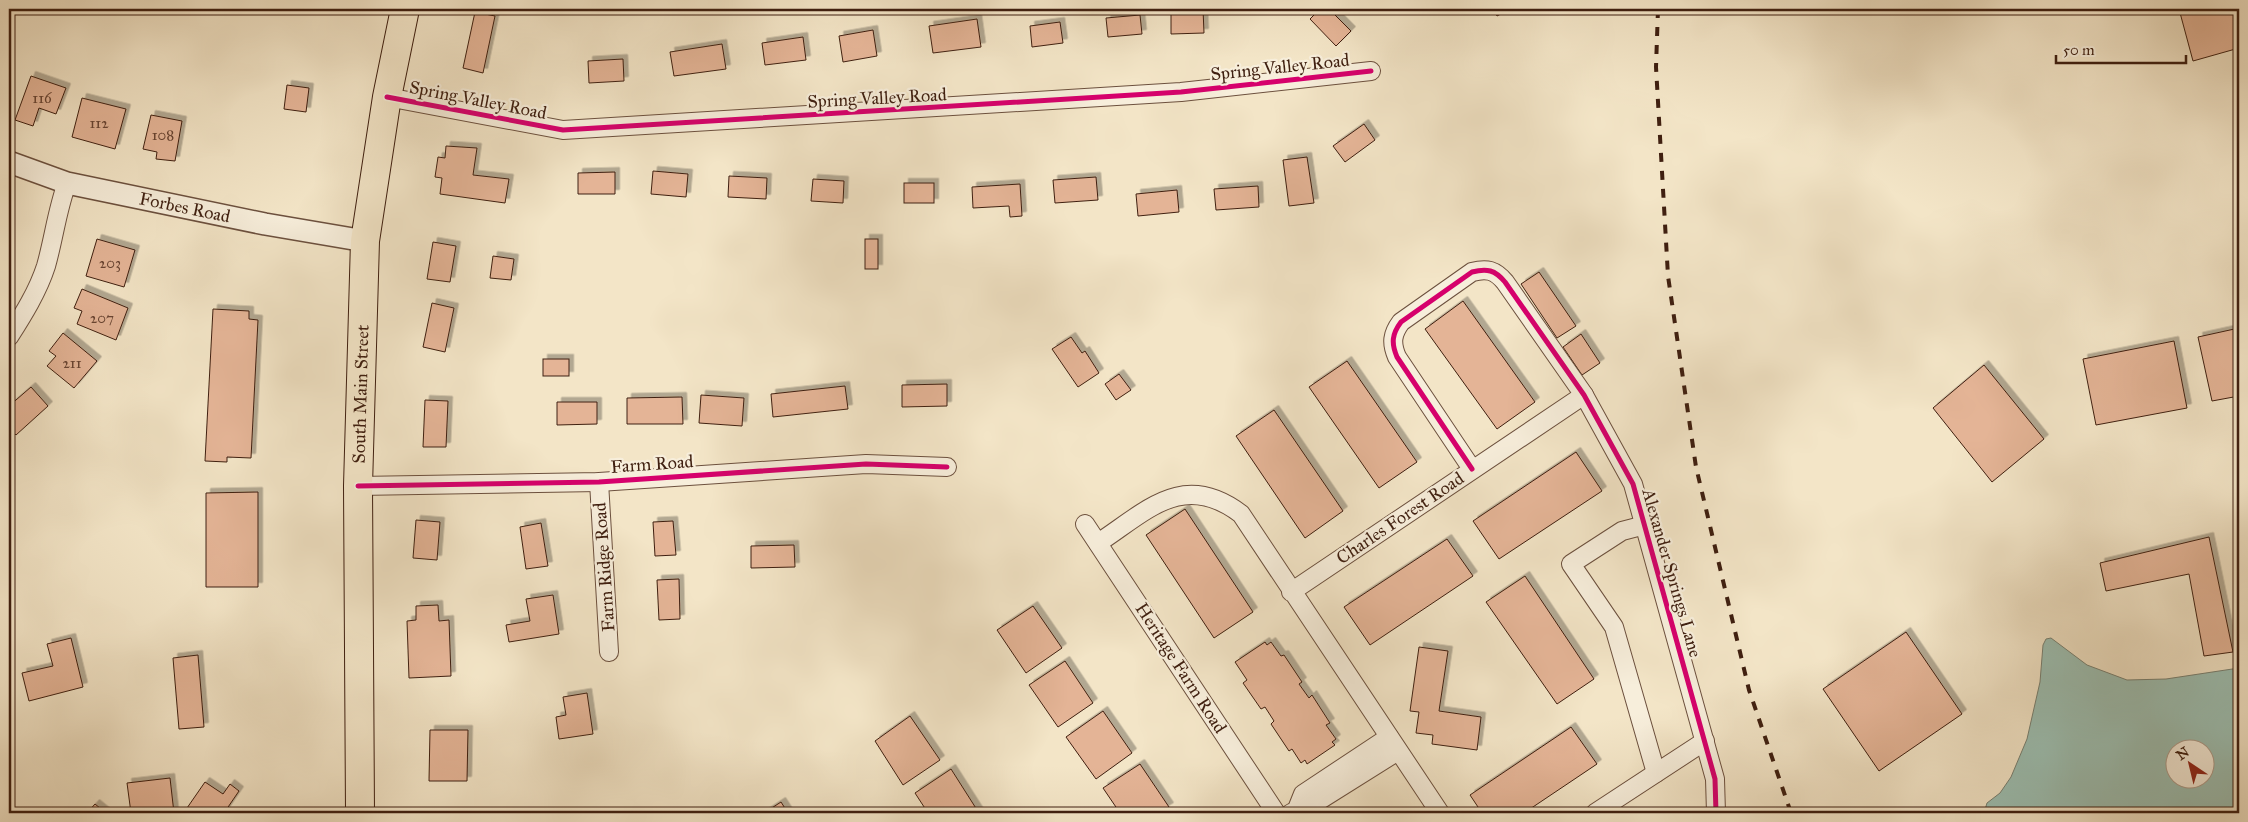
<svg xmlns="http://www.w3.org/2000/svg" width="2248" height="822" font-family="'IM FELL Great Primer',serif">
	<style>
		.water { fill: #9cbfb2; stroke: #777f71; fill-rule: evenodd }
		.building { fill: #e4b496; stroke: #3f1f10; filter: url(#shadow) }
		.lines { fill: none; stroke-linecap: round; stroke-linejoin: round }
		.minor-casing { stroke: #6c503e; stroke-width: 20 }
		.tertiary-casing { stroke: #6c503e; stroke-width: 24 }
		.primary-casing { stroke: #3f1f10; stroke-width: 30 }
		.minor { stroke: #f7eedb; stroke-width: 18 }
		.tertiary { stroke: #f7eedb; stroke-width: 21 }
		.primary { stroke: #f3e5c7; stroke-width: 28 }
		.rail { stroke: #3f1f10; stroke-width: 4; stroke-dasharray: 9 9; stroke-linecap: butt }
		.cycleway-casing { stroke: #f7eedb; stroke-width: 8 }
		.cycleway { stroke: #d6006c; stroke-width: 5 }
		.labels { text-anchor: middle; stroke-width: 4.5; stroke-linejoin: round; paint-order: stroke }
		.number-label { font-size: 15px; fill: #684432 }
		.street-label { font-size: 18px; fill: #3f1f10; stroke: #f7eedb }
	</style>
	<defs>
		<filter id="shadow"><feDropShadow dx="4.5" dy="-4.5" stdDeviation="0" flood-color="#0004"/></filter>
	</defs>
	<rect width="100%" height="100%" fill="#f3e5c7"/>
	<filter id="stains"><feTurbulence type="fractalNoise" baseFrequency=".004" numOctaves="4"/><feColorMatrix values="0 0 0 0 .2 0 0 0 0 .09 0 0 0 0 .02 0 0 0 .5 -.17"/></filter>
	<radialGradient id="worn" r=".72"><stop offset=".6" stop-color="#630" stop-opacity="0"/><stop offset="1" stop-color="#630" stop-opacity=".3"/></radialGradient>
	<!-- water -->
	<path class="water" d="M2051,638L2087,665L2127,680L2166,679L2239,668V813H2094L2062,809L2033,813H1984L1987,803L2000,793L2011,777L2027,739L2040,682L2043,645L2046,639ZM2176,750H2206V780H2176Z"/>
	<!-- building -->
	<g class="building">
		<polygon points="1171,9 1203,9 1204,33 1171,34"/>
		<polygon points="1320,9 1329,9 1351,31 1336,46 1310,19"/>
		<polygon points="1493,9 1510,9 1497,16"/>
		<polygon points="2179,9 2239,9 2239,48 2193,61"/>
		<polygon points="475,12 495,16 483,73 463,68"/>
		<polygon points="1140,15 1142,34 1108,37 1106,18"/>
		<polygon points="977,19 981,47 933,53 929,26"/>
		<polygon points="1060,22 1063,43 1032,47 1030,26"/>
		<polygon points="873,30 877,56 843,62 839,36"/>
		<polygon points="803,37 806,60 765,65 762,43"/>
		<polygon points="722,44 726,69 674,76 670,52"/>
		<polygon points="623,59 624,81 589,83 588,61"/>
		<polygon points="31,76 66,88 56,114 39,108 33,126 15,120"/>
		<polygon points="287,85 309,88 306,112 284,109"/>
		<polygon points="82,98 126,109 115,149 72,137"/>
		<polygon points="151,115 182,121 175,161 156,159 157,152 143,149"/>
		<polygon points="1364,124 1375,140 1345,162 1333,146"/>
		<polygon points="446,146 477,148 473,175 509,179 505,203 440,194 442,178 435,177 438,157 445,158"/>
		<polygon points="1307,157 1314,203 1289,206 1283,160"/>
		<polygon points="653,171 688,174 686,197 651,194"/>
		<polygon points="615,172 615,194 578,194 578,173"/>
		<polygon points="729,176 767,178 766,199 728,197"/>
		<polygon points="1096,177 1098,200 1055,203 1053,180"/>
		<polygon points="813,179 844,181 843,203 811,201"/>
		<rect x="904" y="183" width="30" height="20"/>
		<polygon points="1020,184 1022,216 1010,217 1009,206 973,208 972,187"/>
		<polygon points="1258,186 1259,207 1216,210 1214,189"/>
		<polygon points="1177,190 1179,212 1138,216 1136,194"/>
		<polygon points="97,239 135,250 124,287 86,276"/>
		<rect x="865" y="239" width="13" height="30"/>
		<polygon points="433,242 456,246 450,282 427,279"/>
		<polygon points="493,256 514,259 511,280 490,278"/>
		<polygon points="1539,272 1576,326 1557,338 1521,284"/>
		<polygon points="82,289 128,308 116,340 77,324 82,311 74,308"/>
		<polygon points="1463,301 1535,402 1497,429 1425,329"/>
		<polygon points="432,303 454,308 445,352 423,347"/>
		<polygon points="213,309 249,311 249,319 258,320 251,458 227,457 227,462 205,461"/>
		<polygon points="2239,328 2239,396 2212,401 2198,337"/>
		<polygon points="63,333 97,361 74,388 47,366 56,356 49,351"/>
		<polygon points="1581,334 1600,363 1582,375 1563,347"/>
		<polygon points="1071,337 1082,353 1085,351 1099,373 1078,387 1052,349"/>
		<polygon points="2174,341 2187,408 2096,425 2083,359"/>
		<rect x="543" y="359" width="26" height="17"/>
		<polygon points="1347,361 1417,462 1379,488 1309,387"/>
		<polygon points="1984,365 2044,439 1992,482 1933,408"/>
		<polygon points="1119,374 1131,390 1116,400 1105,384"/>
		<polygon points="947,384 947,406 902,407 902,385"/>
		<polygon points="845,386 848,409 773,417 771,394"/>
		<polygon points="31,387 48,406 16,435 9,428 9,406"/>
		<polygon points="701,395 744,398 742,426 699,423"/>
		<polygon points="682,397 683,424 627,424 627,398"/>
		<polygon points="425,400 448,401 446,447 423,447"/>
		<polygon points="557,402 597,402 597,424 557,425"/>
		<polygon points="1274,410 1343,511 1305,538 1236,436"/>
		<polygon points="1576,452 1602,491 1499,559 1473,521"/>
		<polygon points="258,492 258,587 206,587 206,493"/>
		<polygon points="1185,509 1253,612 1214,638 1146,535"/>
		<polygon points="416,520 440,522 437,560 413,558"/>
		<polygon points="673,521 676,555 655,556 653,522"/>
		<polygon points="541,523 548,566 526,569 520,527"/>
		<polygon points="2209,537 2233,652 2204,656 2189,574 2106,591 2100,563"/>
		<polygon points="1447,539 1473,576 1370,645 1344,607"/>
		<polygon points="794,545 795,567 751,568 751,546"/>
		<polygon points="1525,576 1594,679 1557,704 1486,602"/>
		<polygon points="679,579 680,619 659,620 657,580"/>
		<polygon points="553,595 559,634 509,642 506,625 530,621 526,599"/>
		<polygon points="438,605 439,621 449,620 451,676 409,678 407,621 416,620 416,606"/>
		<polygon points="1033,606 1062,648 1026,673 997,630"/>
		<polygon points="1906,632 1962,714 1879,771 1823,689"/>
		<polygon points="71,638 83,687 29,701 22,673 53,666 47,644"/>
		<polygon points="1265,642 1267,645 1271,642 1281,656 1284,655 1302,682 1299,684 1309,698 1312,695 1330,723 1326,725 1336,739 1332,742 1335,745 1307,764 1305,760 1301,763 1292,749 1289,751 1271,724 1274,721 1265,707 1261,709 1243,683 1247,680 1235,662"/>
		<polygon points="1419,647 1448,651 1439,711 1481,717 1477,750 1432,744 1433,735 1416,733 1419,712 1410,711"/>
		<polygon points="198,655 204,727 179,729 173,658"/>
		<polygon points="1065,661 1093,703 1058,727 1029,685"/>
		<polygon points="587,693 593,734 559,739 556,717 566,715 563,697"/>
		<polygon points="1103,711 1132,753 1096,779 1066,737"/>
		<polygon points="910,716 940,760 903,785 875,741"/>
		<polygon points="1571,727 1597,764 1524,813 1482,813 1470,795"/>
		<polygon points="430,730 468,730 467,781 429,781"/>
		<polygon points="1140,764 1169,807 1159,813 1120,813 1103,788"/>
		<polygon points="951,769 979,813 928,813 915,793"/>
		<polygon points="170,778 174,813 131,813 127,783"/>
		<polygon points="205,782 223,794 230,784 239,791 224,813 194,813 187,808"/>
		<polygon points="781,802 788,813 764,813"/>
		<polygon points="95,804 106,813 87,813"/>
	</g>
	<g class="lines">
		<defs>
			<g id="minor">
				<polyline points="387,97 563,130 1181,92 1371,71"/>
				<path d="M9,337C23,315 38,291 46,266C54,238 57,210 67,183"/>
				<path d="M1472,469L1397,357C1391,343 1392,334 1401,322L1472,272C1487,268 1495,270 1505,282L1584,395L1633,484L1715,779L1716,813"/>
				<polyline points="599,482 609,652"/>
				<polyline points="358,486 599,482 866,464 947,467"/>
				<polyline points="1085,524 1276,813"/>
				<polyline points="1645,525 1622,531 1571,564 1614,627 1656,773"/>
				<path d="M1098,543C1147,511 1183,470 1241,514L1440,813"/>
				<polyline points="1291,592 1584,395"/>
				<polyline points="1297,809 1303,794 1389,737"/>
				<polyline points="1291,813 1312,805 1398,751"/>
				<polyline points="1595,813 1705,741"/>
			</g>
			<g id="tertiary">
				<path id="s1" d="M9,162L67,183L265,224L365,241"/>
			</g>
			<g id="primary">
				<path id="s2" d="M360,813L358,486L365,241L387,97L405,9"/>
			</g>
		</defs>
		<!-- minor casing -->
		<use href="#minor" class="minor-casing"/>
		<!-- tertiary casing -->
		<use href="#tertiary" class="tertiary-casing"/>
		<!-- primary casing -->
		<use href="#primary" class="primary-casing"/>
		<!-- minor -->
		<use href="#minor" class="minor"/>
		<!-- tertiary -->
		<use href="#tertiary" class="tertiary"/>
		<!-- primary -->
		<use href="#primary" class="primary"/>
		<!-- rail -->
		<polyline class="rail" points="1658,9 1656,67 1668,276 1696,467 1749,690 1791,813"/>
		<defs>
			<g id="cycleway">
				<polyline points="387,97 563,130 1181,92 1371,71"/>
				<path d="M1472,469L1397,357C1391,343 1392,334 1401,322L1472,272C1487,268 1495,270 1505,282L1584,395L1633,484L1715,779L1716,813"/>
				<polyline points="358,486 599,482 866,464 947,467"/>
			</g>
		</defs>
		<!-- cycleway casing -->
		<use href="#cycleway" class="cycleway-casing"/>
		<!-- cycleway -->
		<use href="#cycleway" class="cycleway"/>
	</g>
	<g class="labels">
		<!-- number labels -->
		<g class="number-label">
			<text x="42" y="103">116</text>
			<text x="99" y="128">112</text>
			<text x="163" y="140">108</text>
			<text x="110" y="268">203</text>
			<text x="102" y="323">207</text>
			<text x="72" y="368">211</text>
		</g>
		<!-- street labels -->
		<g class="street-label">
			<text transform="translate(1280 67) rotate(-6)" y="6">Spring Valley Road</text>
			<text transform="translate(877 98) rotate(-3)" y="6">Spring Valley Road</text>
			<text transform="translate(478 100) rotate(11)" y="6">Spring Valley Road</text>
			<text dy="6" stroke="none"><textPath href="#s1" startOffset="182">Forbes Road</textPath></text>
			<text dy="6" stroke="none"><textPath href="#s2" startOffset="419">South Main Street</textPath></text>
			<text transform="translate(652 464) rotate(-4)" y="6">Farm Road</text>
			<text transform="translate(1400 518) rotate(-34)" y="6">Charles Forest Road</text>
			<text transform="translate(604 567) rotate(-94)" y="6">Farm Ridge Road</text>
			<text transform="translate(1672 573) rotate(74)" y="6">Alexander Springs Lane</text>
			<text transform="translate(1181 668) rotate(57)" y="6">Heritage Farm Road</text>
		</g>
	</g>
	<!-- margin -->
	<rect width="2248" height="822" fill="none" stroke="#f3e5c7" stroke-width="30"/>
	<rect x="10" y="10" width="2228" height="802" fill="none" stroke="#3f1f10" stroke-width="2.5"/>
	<rect x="15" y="15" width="2218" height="792" fill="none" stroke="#3f1f10"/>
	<!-- north arrow -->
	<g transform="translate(2190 764) rotate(325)"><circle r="24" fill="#f7eedb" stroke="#ad9b8a"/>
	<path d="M0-4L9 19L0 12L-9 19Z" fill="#8f2418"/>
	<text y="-8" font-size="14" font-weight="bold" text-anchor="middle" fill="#3f1f10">N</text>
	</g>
	<!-- scale -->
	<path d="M2056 55v8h130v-8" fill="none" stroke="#3f1f10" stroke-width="2.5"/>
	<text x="2063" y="55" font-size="15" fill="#3f1f10" stroke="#f7eedb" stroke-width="4" paint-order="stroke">50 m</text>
	<rect width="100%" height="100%" filter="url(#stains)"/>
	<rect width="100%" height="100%" fill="url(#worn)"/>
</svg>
